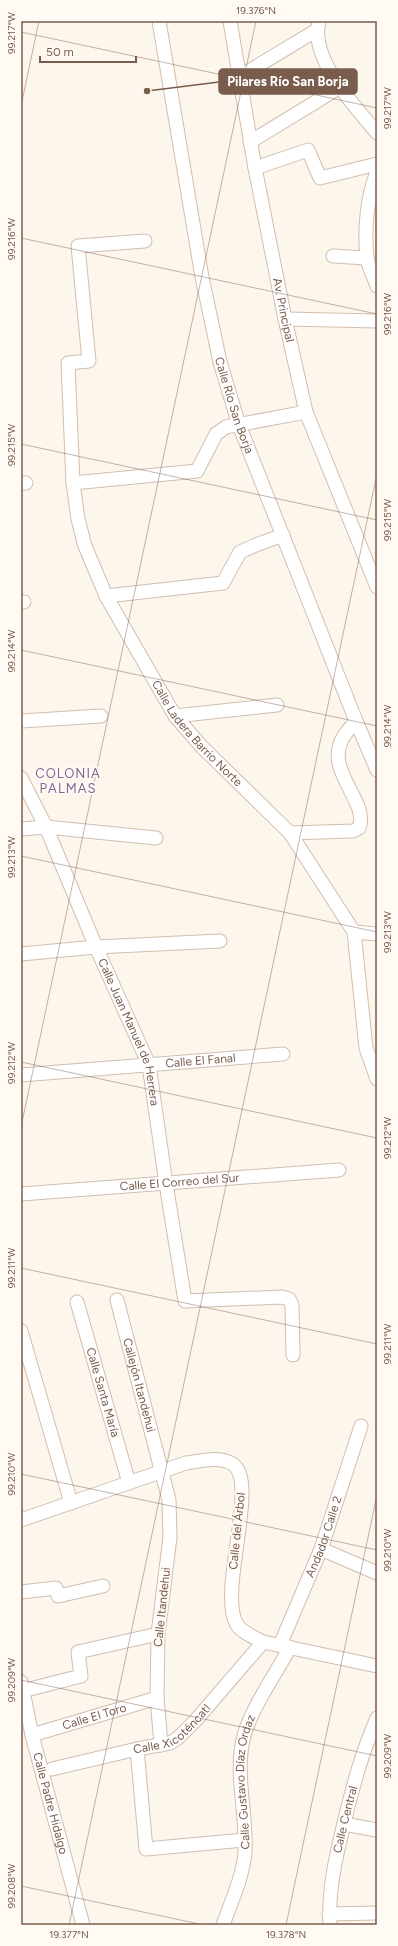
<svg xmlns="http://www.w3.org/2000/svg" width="398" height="1946" font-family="Figtree,sans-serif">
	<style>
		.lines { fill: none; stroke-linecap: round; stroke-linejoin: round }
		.street-casing { stroke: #d1beb0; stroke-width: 15 }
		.street { stroke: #fff; stroke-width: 13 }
		.ticks { fill: none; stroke: #7a5c4d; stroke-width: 1; stroke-opacity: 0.45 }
		.labels { text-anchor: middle; stroke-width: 4; stroke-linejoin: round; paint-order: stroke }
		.street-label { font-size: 12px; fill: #7a5c4d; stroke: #fffaf3 }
		.neighbourhood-label { font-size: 13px; letter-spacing: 1px; fill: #846695; stroke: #fffaf3 }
		.leader { fill: none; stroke: #7a5c4d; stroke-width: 1.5 }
		.callout-dot { fill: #7a5c4d; stroke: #fffaf3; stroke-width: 1.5 }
		.callout { fill: #7a5c4d; stroke: #7a5c4d; stroke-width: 1.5 }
		.callout-label { font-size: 13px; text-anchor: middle; font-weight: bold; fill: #fff }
		.neatline { fill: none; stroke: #7a5c4d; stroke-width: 1.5 }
		.ticks-label { font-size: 10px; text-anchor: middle; fill: #7a5c4d }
	</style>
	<rect width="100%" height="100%" fill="#fdf6ec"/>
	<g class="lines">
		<defs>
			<g id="street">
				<path id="s1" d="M159,21L202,277L220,362L239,425L356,721L377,770"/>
				<path id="s2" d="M230,21L255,168L285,319L306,412L377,587"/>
				<path d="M319,21C309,59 355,106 377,133"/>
				<polyline points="239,77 317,30"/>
				<polyline points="250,142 340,87"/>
				<polyline points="255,168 308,150 320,178 377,164"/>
				<path d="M377,172C367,197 364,230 367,257C368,267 374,277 377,286"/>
				<path id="s3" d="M145,241L78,246L89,361L68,363L73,483L78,519L85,546L106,596L175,716L202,747L290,833L354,932L366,1048L377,1079"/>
				<polyline points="333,256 367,258"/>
				<polyline points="285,319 377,321"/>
				<polyline points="21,483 26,483"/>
				<polyline points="73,483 197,471 216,434 226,427 306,412"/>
				<polyline points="106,596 223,583 240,552 256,545 283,535"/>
				<polyline points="21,602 24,602"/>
				<polyline points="175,716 277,705"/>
				<polyline points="21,721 101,716"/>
				<path id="s4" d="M21,778L46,827L96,947L149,1065L166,1184L185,1301L282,1297L289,1299L292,1305L293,1355"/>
				<polyline points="21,829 46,827 156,838"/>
				<path d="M290,833L353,831L359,828C370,801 322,770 344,736C347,731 352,726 356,721"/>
				<polyline points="354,932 377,934"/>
				<polyline points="21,954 96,947 220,941"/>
				<path id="s5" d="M21,1075L283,1054"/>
				<path id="s6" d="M21,1194L339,1170"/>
				<path id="s7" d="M117,1300L169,1500L170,1537L158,1634L157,1698L161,1745"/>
				<path id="s8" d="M77,1302L129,1483"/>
				<polyline points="21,1331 71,1503"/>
				<path d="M21,1520L186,1463C200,1461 221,1455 234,1465C258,1485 219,1589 236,1623C240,1632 254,1637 263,1642L377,1666"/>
				<polyline points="321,1549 377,1573"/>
				<polyline points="21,1592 56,1588 58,1596 103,1586"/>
				<path id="s9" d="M280,1645L321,1549L361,1426"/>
				<path id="s10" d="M21,1682L32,1735L83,1925"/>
				<polyline points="22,1691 81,1676 78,1652 158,1634"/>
				<path id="s11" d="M32,1735L157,1698"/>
				<polyline points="137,1749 146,1849 244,1840"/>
				<path id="s12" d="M52,1769L137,1749L170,1743L178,1738L196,1720L263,1642"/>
				<polyline points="344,1824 377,1830"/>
				<polyline points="329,1914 377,1913"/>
				<path id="s13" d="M223,1925C231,1902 243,1877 245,1852C247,1814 235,1777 243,1740C249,1711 276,1674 290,1647"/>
				<path id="s14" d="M330,1925C328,1889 336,1857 344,1823C353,1786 362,1752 377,1718"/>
			</g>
		</defs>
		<!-- street casing -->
		<use href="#street" class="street-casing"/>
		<!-- street -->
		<use href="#street" class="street"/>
	</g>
	<!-- ticks -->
	<path class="ticks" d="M21,32L377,108M21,106L39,21M21,238L377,314M21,444L377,520M21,650L377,726M21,856L377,932M21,1062L377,1138M21,1127L256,21M21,1268L377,1344M21,1474L377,1550M21,1680L377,1756M21,1886L204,1925M69,1925L377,474M286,1925L377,1495"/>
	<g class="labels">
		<!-- street labels -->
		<g class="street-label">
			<text dy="4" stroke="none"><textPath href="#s2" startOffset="294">Av. Principal</textPath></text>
			<text dy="4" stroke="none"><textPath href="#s1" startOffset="392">Calle Río San Borja</textPath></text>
			<text dy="4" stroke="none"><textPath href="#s3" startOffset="608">Calle Ladera Barrio Norte</textPath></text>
			<text dy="4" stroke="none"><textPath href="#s4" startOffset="277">Calle Juan Manuel de Herrera</textPath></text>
			<text dy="4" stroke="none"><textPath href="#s5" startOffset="180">Calle El Fanal</textPath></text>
			<text dy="4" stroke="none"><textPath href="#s6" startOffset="159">Calle El Correo del Sur</textPath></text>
			<text dy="4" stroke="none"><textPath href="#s7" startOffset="88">Callejón Itandehui</textPath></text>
			<text dy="4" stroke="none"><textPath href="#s8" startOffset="94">Calle Santa María</textPath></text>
			<text transform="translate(237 1531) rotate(-84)" y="4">Calle del Árbol</text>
			<text dy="4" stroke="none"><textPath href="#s9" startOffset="117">Andador Calle 2</textPath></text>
			<text transform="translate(162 1607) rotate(-84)" y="4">Calle Itandehui</text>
			<text dy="4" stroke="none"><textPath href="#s11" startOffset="65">Calle El Toro</textPath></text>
			<text dy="4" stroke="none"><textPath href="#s12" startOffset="129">Calle Xicoténcatl</textPath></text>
			<text dy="4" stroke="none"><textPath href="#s13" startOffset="147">Calle Gustavo Díaz Ordaz</textPath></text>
			<text dy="4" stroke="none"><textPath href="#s10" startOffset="125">Calle Padre Hidalgo</textPath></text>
			<text dy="4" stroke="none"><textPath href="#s14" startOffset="107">Calle Central</textPath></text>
		</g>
		<!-- neighbourhood labels -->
		<g class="neighbourhood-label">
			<text x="68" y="778">COLONIA<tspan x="68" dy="15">PALMAS</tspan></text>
		</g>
	</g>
	<!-- callouts -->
	<path class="leader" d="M147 91L219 82"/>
	<circle class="callout-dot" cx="147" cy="91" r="4"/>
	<rect class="callout" x="219" y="69" width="138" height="25" rx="4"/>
	<g class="callout-label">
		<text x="288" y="86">Pilares Río San Borja</text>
	</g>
	<!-- border -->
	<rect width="398" height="1946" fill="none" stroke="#fffaf3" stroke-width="44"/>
	<!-- scale -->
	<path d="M40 56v6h96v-6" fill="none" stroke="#7a5c4d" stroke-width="2"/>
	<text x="46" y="56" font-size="12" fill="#7a5c4d" stroke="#fffaf3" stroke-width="3" paint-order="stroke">50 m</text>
	<rect x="22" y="22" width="354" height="1902" class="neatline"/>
	<g class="ticks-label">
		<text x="256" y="14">19.376°N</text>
		<text transform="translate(11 33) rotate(-90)" y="4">99.217°W</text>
		<text transform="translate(387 108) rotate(-90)" y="4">99.217°W</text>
		<text transform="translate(11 239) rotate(-90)" y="4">99.216°W</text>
		<text transform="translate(387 314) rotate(-90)" y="4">99.216°W</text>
		<text transform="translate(11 445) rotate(-90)" y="4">99.215°W</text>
		<text transform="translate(387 520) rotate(-90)" y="4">99.215°W</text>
		<text transform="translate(11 651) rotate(-90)" y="4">99.214°W</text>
		<text transform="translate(387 726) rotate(-90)" y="4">99.214°W</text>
		<text transform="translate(11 857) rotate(-90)" y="4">99.213°W</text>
		<text transform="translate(387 932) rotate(-90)" y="4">99.213°W</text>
		<text transform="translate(11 1063) rotate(-90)" y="4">99.212°W</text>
		<text transform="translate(387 1138) rotate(-90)" y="4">99.212°W</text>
		<text transform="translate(11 1268) rotate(-90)" y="4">99.211°W</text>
		<text transform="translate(387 1344) rotate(-90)" y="4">99.211°W</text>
		<text transform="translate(11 1474) rotate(-90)" y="4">99.210°W</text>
		<text transform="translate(387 1550) rotate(-90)" y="4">99.210°W</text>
		<text transform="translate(11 1680) rotate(-90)" y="4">99.209°W</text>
		<text transform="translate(387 1756) rotate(-90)" y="4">99.209°W</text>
		<text transform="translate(11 1886) rotate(-90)" y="4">99.208°W</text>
		<text x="69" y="1938">19.377°N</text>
		<text x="286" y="1938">19.378°N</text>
	</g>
</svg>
